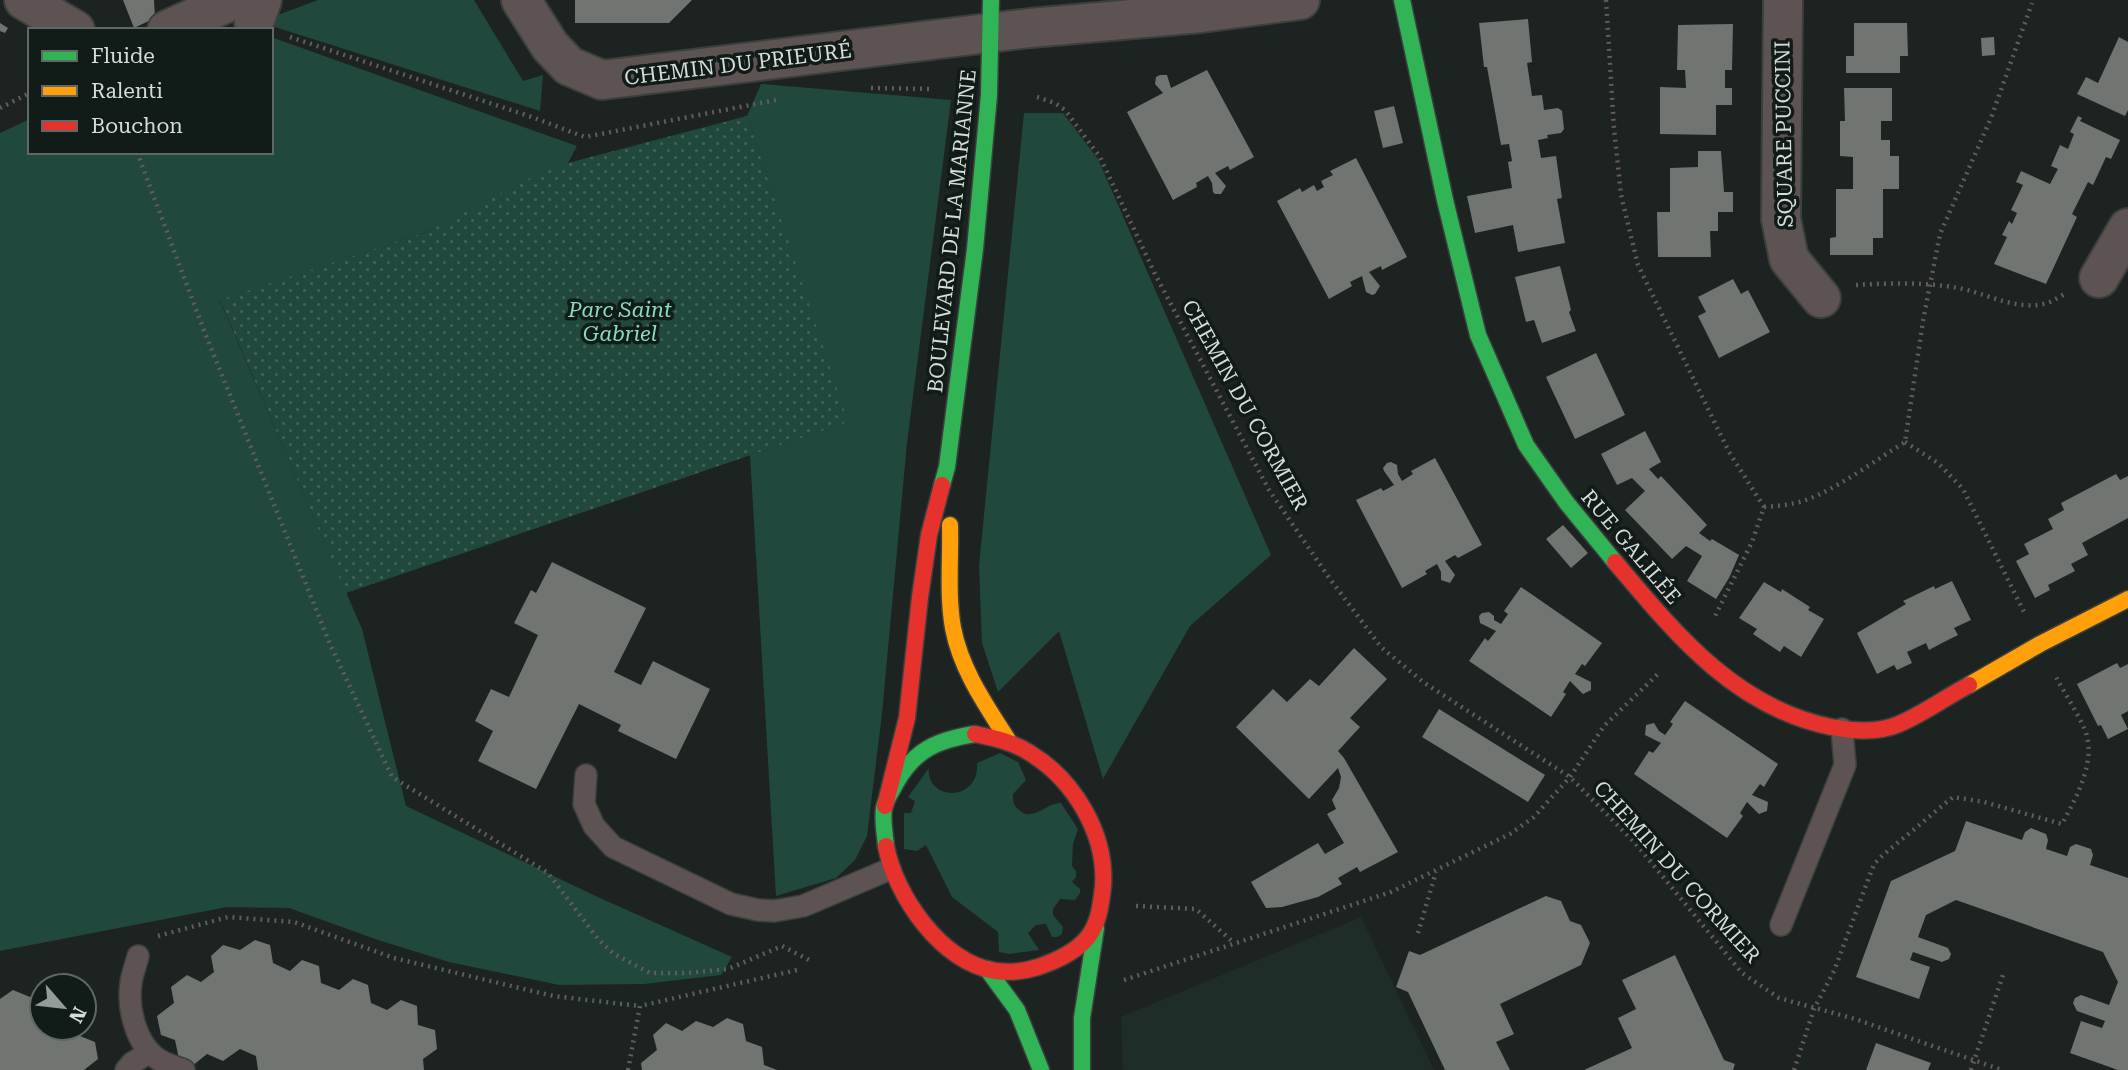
<svg xmlns="http://www.w3.org/2000/svg" width="2128" height="1070" font-family="'Roboto Serif',serif">
	<style>
		.built { fill: #1e2d28 }
		.grass { fill: #20483c }
		.park { fill: url(#park-dots) }
		.building { fill: #707572 }
		.lines { fill: none; stroke-linecap: round; stroke-linejoin: round }
		.lane-casing { stroke: #3b403e; stroke-width: 24 }
		.street-casing { stroke: #3b403e; stroke-width: 42 }
		.fast-casing { stroke: #3b403e; stroke-width: 19 }
		.slow-casing { stroke: #3b403e; stroke-width: 19 }
		.jam-casing { stroke: #3b403e; stroke-width: 19 }
		.path { stroke: #625c5c; stroke-width: 4.5; stroke-dasharray: 2 5; stroke-linecap: butt }
		.lane { stroke: #5e5353; stroke-width: 21 }
		.street { stroke: #5e5353; stroke-width: 38 }
		.fast { stroke: #30b455; stroke-width: 16 }
		.slow { stroke: #ff9f0a; stroke-width: 16 }
		.jam { stroke: #e5322d; stroke-width: 16 }
		.labels { text-anchor: middle; stroke-width: 7; stroke-linejoin: round; paint-order: stroke }
		.street-label { font-size: 21px; fill: #d5dcd9; stroke: #111b18 }
		.park-label { font-size: 21px; font-style: italic; fill: #87dfc0; stroke: #111b18 }
	</style>
	<defs>
		<pattern id="park-dots" width="8" height="8" patternUnits="userSpaceOnUse" patternTransform="scale(1.75)"><rect width="8" height="8" fill="#20483c"/><path d="M2 2h.1M6 6h.1" fill="none" stroke="#406258" stroke-width="1.8" stroke-linecap="round"/></pattern>
	</defs>
	<rect width="100%" height="100%" fill="#1d2320"/>
	<!-- built -->
	<polygon class="built" points="1361,917 1434,1070 1123,1070 1121,1017"/>
	<!-- grass -->
	<g class="grass">
		<polygon points="318,0 474,0 523,81 543,75 540,111 259,22"/>
		<polygon points="271,37 577,146 568,163 429,231 220,301 362,629 406,806 600,898 732,957 721,975 644,984 559,985 449,962 378,940 289,908 227,907 0,951 0,133 30,119 30,152 271,152"/>
		<polygon points="761,84 951,100 907,443 882,714 867,836 855,860 836,878 776,896 750,455 847,422 747,116"/>
		<polygon points="1024,113 1063,113 1098,159 1271,555 1190,626 1103,779 1059,631 998,692 982,643 979,565"/>
		<path d="M1000,753L1018,762L1026,780L1013,794C1013,801 1013,805 1019,810C1032,823 1047,802 1061,803L1078,829L1073,844L1072,866L1076,871V877L1072,882L1080,889V893L1075,900L1060,899L1053,909V915L1063,927L1062,934L1057,937H1052L1046,924L1036,925L1028,933L1039,950L1009,954L999,952L998,932L952,897L926,845L917,851L904,849V813H911L915,801L908,797L929,768C925,801 980,803 977,763Z"/>
	</g>
	<!-- park -->
	<polygon class="park" points="747,116 848,422 346,593 220,300 429,231 532,177 568,163"/>
	<!-- building -->
	<g class="building">
		<polygon points="123,0 154,0 155,18 134,28"/>
		<polygon points="575,0 692,0 669,23 575,23"/>
		<polygon points="1528,19 1532,62 1527,63 1532,96 1542,95 1544,110 1558,108 1562,111 1564,129 1561,133 1547,135 1548,138 1538,140 1541,158 1556,156 1562,198 1557,199 1565,243 1518,252 1513,225 1475,233 1467,196 1512,188 1508,162 1512,161 1509,144 1501,145 1487,67 1484,67 1479,23"/>
		<polygon points="0,23 8,28 5,33 0,31"/>
		<polygon points="1854,23 1907,23 1908,56 1900,56 1900,73 1846,73 1846,56 1854,56"/>
		<polygon points="1733,24 1732,70 1725,70 1725,88 1732,88 1732,105 1716,105 1716,135 1660,134 1660,87 1686,88 1685,70 1677,70 1678,25"/>
		<polygon points="1994,37 1995,55 1982,56 1981,38"/>
		<polygon points="2119,37 2128,42 2128,110 2125,116 2077,94 2086,77 2098,83"/>
		<polygon points="1207,70 1254,157 1230,170 1228,166 1215,173 1226,186 1221,194 1215,194 1213,192 1212,183 1208,176 1196,183 1197,187 1173,200 1127,112 1163,93 1155,84 1156,77 1160,75 1167,75 1171,88"/>
		<polygon points="1844,88 1892,88 1892,121 1881,121 1881,140 1890,140 1890,156 1899,156 1899,189 1883,189 1883,238 1873,238 1873,255 1830,255 1830,238 1836,237 1836,189 1853,189 1853,157 1840,156 1840,121 1845,121"/>
		<polygon points="1394,106 1403,143 1383,148 1374,111"/>
		<polygon points="2078,116 2082,118 2080,121 2120,140 2111,159 2106,157 2093,185 2088,182 2072,214 2077,217 2046,284 1994,264 2007,237 2002,235 2009,221 2012,224 2017,213 2011,210 2023,185 2016,182 2021,171 2050,184 2058,169 2051,166 2060,145 2068,149 2074,134 2070,132"/>
		<polygon points="1698,151 1721,151 1724,192 1733,192 1733,212 1718,212 1718,231 1710,231 1711,257 1658,257 1657,212 1670,212 1670,168 1698,167"/>
		<polygon points="1356,158 1407,257 1382,270 1381,266 1369,272 1380,286 1375,294 1372,295 1366,292 1362,276 1350,282 1352,286 1329,299 1277,201 1300,188 1302,192 1314,185 1317,191 1324,187 1321,181 1333,175 1330,171"/>
		<polygon points="1560,266 1571,310 1569,312 1576,331 1542,343 1534,320 1526,322 1515,277"/>
		<polygon points="1733,279 1741,294 1748,290 1770,332 1719,358 1698,316 1706,312 1698,297"/>
		<polygon points="1596,353 1625,415 1575,439 1546,377"/>
		<polygon points="1645,431 1661,462 1649,469 1658,479 1661,476 1707,525 1699,533 1710,541 1712,539 1739,555 1729,578 1716,599 1687,581 1702,556 1686,546 1672,559 1625,510 1645,491 1632,478 1617,485 1601,454"/>
		<polygon points="1435,458 1482,545 1458,558 1455,555 1445,561 1455,575 1450,583 1441,580 1441,572 1437,564 1425,571 1427,574 1402,588 1356,500 1381,488 1383,491 1394,485 1384,471 1383,468 1387,463 1391,462 1397,465 1398,474 1402,481 1413,474 1411,471"/>
		<polygon points="2116,474 2120,480 2128,476 2128,518 2082,543 2088,555 2071,564 2075,571 2048,585 2050,590 2035,598 2016,561 2029,554 2024,544 2053,529 2048,519 2064,510 2061,503"/>
		<polygon points="1563,525 1588,553 1571,568 1546,539"/>
		<polygon points="552,562 646,608 614,672 641,685 653,661 710,689 676,759 618,731 621,725 579,704 536,789 478,761 493,731 475,721 491,689 509,697 538,635 514,623 531,590 536,593"/>
		<polygon points="1952,581 1971,620 1954,628 1958,635 1942,643 1929,650 1926,643 1907,652 1912,663 1897,670 1894,665 1877,674 1857,633 1906,604 1903,601 1934,586 1935,589"/>
		<polygon points="1764,582 1781,592 1782,589 1810,607 1808,610 1824,619 1801,657 1784,646 1780,652 1753,634 1757,629 1739,618"/>
		<polygon points="1521,587 1602,643 1585,666 1582,664 1575,674 1591,682 1591,690 1583,694 1570,681 1563,692 1566,694 1551,717 1469,661 1485,638 1488,641 1496,631 1480,623 1479,616 1482,613 1489,612 1494,616 1494,620 1501,624 1508,614 1504,611"/>
		<polygon points="1354,648 1387,679 1350,718 1360,727 1338,751 1344,758 1398,852 1360,872 1357,867 1338,878 1342,884 1318,897 1282,907 1266,908 1251,882 1318,843 1325,854 1344,843 1327,814 1336,809 1332,800 1339,788 1341,777 1338,768 1309,799 1236,727 1273,689 1287,702 1310,679 1319,686"/>
		<polygon points="2117,663 2120,668 2128,664 2128,711 2121,715 2128,729 2108,739 2101,725 2098,726 2077,684"/>
		<polygon points="1685,701 1778,764 1764,787 1760,784 1752,795 1768,802 1767,811 1759,814 1747,802 1740,813 1743,816 1727,838 1634,774 1649,751 1653,753 1661,743 1645,735 1646,725 1654,723 1659,731 1665,735 1673,724 1670,722"/>
		<polygon points="1439,709 1545,775 1528,802 1422,737"/>
		<polygon points="1966,821 2022,840 2025,832 2031,828 2046,834 2048,840 2046,849 2067,856 2070,847 2076,844 2091,849 2093,855 2090,865 2128,878 2128,1070 2118,1070 2070,1053 2081,1021 2102,1028 2105,1021 2077,1011 2073,1003 2075,998 2081,995 2109,1005 2118,982 2103,952 1956,900 1926,915 1918,937 1948,948 1951,954 1949,959 1942,962 1913,952 1910,960 1930,967 1919,999 1856,977 1891,881 1955,851"/>
		<polygon points="1546,896 1561,901 1570,921 1581,925 1590,943 1581,965 1500,1004 1514,1034 1496,1042 1510,1070 1445,1070 1408,992 1396,987 1409,951 1420,955"/>
		<polygon points="255,940 270,945 273,963 290,971 302,960 319,966 321,983 339,990 353,979 368,985 371,1003 387,1010 401,1000 417,1006 418,1025 435,1030 437,1049 423,1059 424,1070 258,1070 256,1056 240,1049 223,1061 207,1054 192,1066 179,1059 175,1040 161,1035 157,1016 174,1003 171,987 187,975 201,982 214,972 211,956 223,945 240,950"/>
		<polygon points="1675,955 1724,1060 1735,1064 1733,1070 1584,1070 1632,1048 1618,1018 1636,1009 1622,980"/>
		<polygon points="42,988 42,1028 79,1028 80,1036 95,1042 98,1059 84,1070 0,1070 0,999 13,990 30,997"/>
		<polygon points="727,1018 743,1024 746,1041 762,1047 764,1065 777,1070 642,1070 641,1063 657,1050 653,1035 666,1023 682,1031 696,1021 713,1027"/>
		<polygon points="1876,1043 1931,1063 1928,1070 1866,1070"/>
	</g>
	<g class="lines">
		<defs>
			<g id="lane">
				<polyline points="586,775 584,804 594,826 613,847 731,904 758,910 774,911 803,906 890,869"/>
				<polyline points="1781,925 1845,765 1842,729"/>
				<path d="M138,956C136,965 132,974 131,983C127,1010 137,1049 163,1062C169,1065 177,1067 184,1070"/>
				<polyline points="126,1070 132,1063 150,1052"/>
			</g>
			<g id="street">
				<polyline points="24,0 75,30"/>
				<polyline points="521,0 550,46 569,66 602,80 1030,28 1201,13 1300,0"/>
				<polyline points="1783,0 1781,219 1789,259 1821,298"/>
				<polyline points="254,23 262,0"/>
				<polyline points="167,30 233,0"/>
				<polyline points="2099,278 2128,228"/>
			</g>
			<g id="fast">
				<polyline points="1402,0 1445,200 1478,335 1526,445 1566,502 1615,562"/>
				<polyline points="942,485 947,467 975,249 989,95 991,0"/>
				<path d="M886,846C885,834 882,820 884,808C886,799 892,791 896,783C915,749 938,740 975,734"/>
				<polyline points="987,969 1017,1010 1041,1070"/>
				<polyline points="1082,1070 1082,1018 1096,928"/>
			</g>
			<g id="slow">
				<path d="M950,525C951,559 947,594 953,628C961,670 986,705 1008,740"/>
				<polyline points="1969,685 2040,644 2128,599"/>
			</g>
			<g id="jam">
				<path d="M1615,562C1675,633 1734,707 1831,727C1852,731 1879,733 1899,724C1923,714 1946,697 1969,685"/>
				<polyline points="885,806 907,718 920,597 929,535 942,485"/>
				<path d="M886,846C895,895 942,964 996,971C1010,973 1025,971 1038,967C1056,961 1076,952 1088,937C1099,923 1101,904 1103,887C1107,834 1074,780 1030,753C1013,742 994,738 975,734"/>
			</g>
		</defs>
		<!-- lane casing -->
		<use href="#lane" class="lane-casing"/>
		<!-- street casing -->
		<use href="#street" class="street-casing"/>
		<!-- fast casing -->
		<use href="#fast" class="fast-casing"/>
		<!-- slow casing -->
		<use href="#slow" class="slow-casing"/>
		<!-- jam casing -->
		<use href="#jam" class="jam-casing"/>
		<!-- path -->
		<g class="path">
			<polyline points="1606,0 1614,128 1621,195 1638,265 1729,452 1764,507 1752,542 1714,618"/>
			<polyline points="290,37 529,116 585,137 776,100"/>
			<polyline points="871,88 930,89"/>
			<polyline points="1037,97 1055,103 1065,110 1100,157 1155,274 1269,490 1330,579 1381,647 1423,682 1570,777 1636,844 1742,973 1779,998 1855,1019 2002,1070"/>
			<polyline points="0,108 30,93"/>
			<polyline points="137,152 203,328 330,644 392,777 548,873 598,939 614,954 650,973 687,973 728,969 782,946 813,962"/>
			<path d="M1856,285C1889,283 1925,282 1958,288C1986,293 2018,312 2047,303C2054,301 2060,296 2067,293"/>
			<polyline points="1905,442 1938,463 1963,489 2024,612"/>
			<path d="M1764,507C1777,506 1790,505 1803,501C1834,491 1876,460 1905,442L1923,321L1940,234L1991,118L2032,3"/>
			<polyline points="1136,906 1196,909 1234,943"/>
			<polyline points="1418,933 1436,872"/>
			<polyline points="158,936 228,917 294,922 394,958 553,996 640,1006"/>
			<polyline points="1124,980 1391,892 1510,834 1534,817 1570,777 1604,726 1660,672"/>
			<polyline points="628,1070 640,1006 797,970"/>
			<path d="M1794,1070L1814,1009L1834,971L1874,864L1883,855L1953,797L1984,802L2062,824C2076,798 2097,761 2085,730C2077,712 2065,694 2056,677"/>
			<polyline points="1971,1070 2004,972"/>
		</g>
		<!-- lane -->
		<use href="#lane" class="lane"/>
		<!-- street -->
		<use href="#street" class="street"/>
		<!-- fast -->
		<use href="#fast" class="fast"/>
		<!-- slow -->
		<use href="#slow" class="slow"/>
		<!-- jam -->
		<use href="#jam" class="jam"/>
	</g>
	<g class="labels">
		<!-- street labels -->
		<g class="street-label">
			<text transform="translate(738 64) rotate(-7)" y="7">CHEMIN DU PRIEURÉ</text>
			<text transform="translate(1784 134) rotate(-91)" y="7">SQUARE PUCCINI</text>
			<text transform="translate(952 231) rotate(-84)" y="7">BOULEVARD DE LA MARIANNE</text>
			<text transform="translate(1245 405) rotate(61)" y="7">CHEMIN DU CORMIER</text>
			<text transform="translate(1631 547) rotate(50)" y="7">RUE GALILÉE</text>
			<text transform="translate(1677 872) rotate(48)" y="7">CHEMIN DU CORMIER</text>
		</g>
		<!-- park labels -->
		<g class="park-label">
			<text x="620" y="317">Parc Saint<tspan x="620" dy="24">Gabriel</tspan></text>
		</g>
	</g>
	<!-- legend -->
	<rect x="28" y="28" width="245" height="126" fill="#111b18" stroke="#5f6865" stroke-width="2"/>
	<rect x="42" y="51" width="35" height="10" fill="#30b455" stroke="#5f6865" stroke-width="2"/>
	<text x="91" y="63" font-size="21" fill="#d5dcd9">Fluide</text>
	<rect x="42" y="86" width="35" height="10" fill="#ff9f0a" stroke="#5f6865" stroke-width="2"/>
	<text x="91" y="98" font-size="21" fill="#d5dcd9">Ralenti</text>
	<rect x="42" y="121" width="35" height="10" fill="#e5322d" stroke="#5f6865" stroke-width="2"/>
	<text x="91" y="133" font-size="21" fill="#d5dcd9">Bouchon</text>
	<!-- north arrow -->
	<g transform="translate(63 1007) rotate(118)"><circle r="33" fill="#111b18" stroke="#5f6865" stroke-width="2"/>
	<path d="M0-5L12 26L0 18L-12 26Z" fill="#959b98"/>
	<text y="-10" font-size="19" font-weight="bold" text-anchor="middle" fill="#d5dcd9">N</text>
	</g>
</svg>
